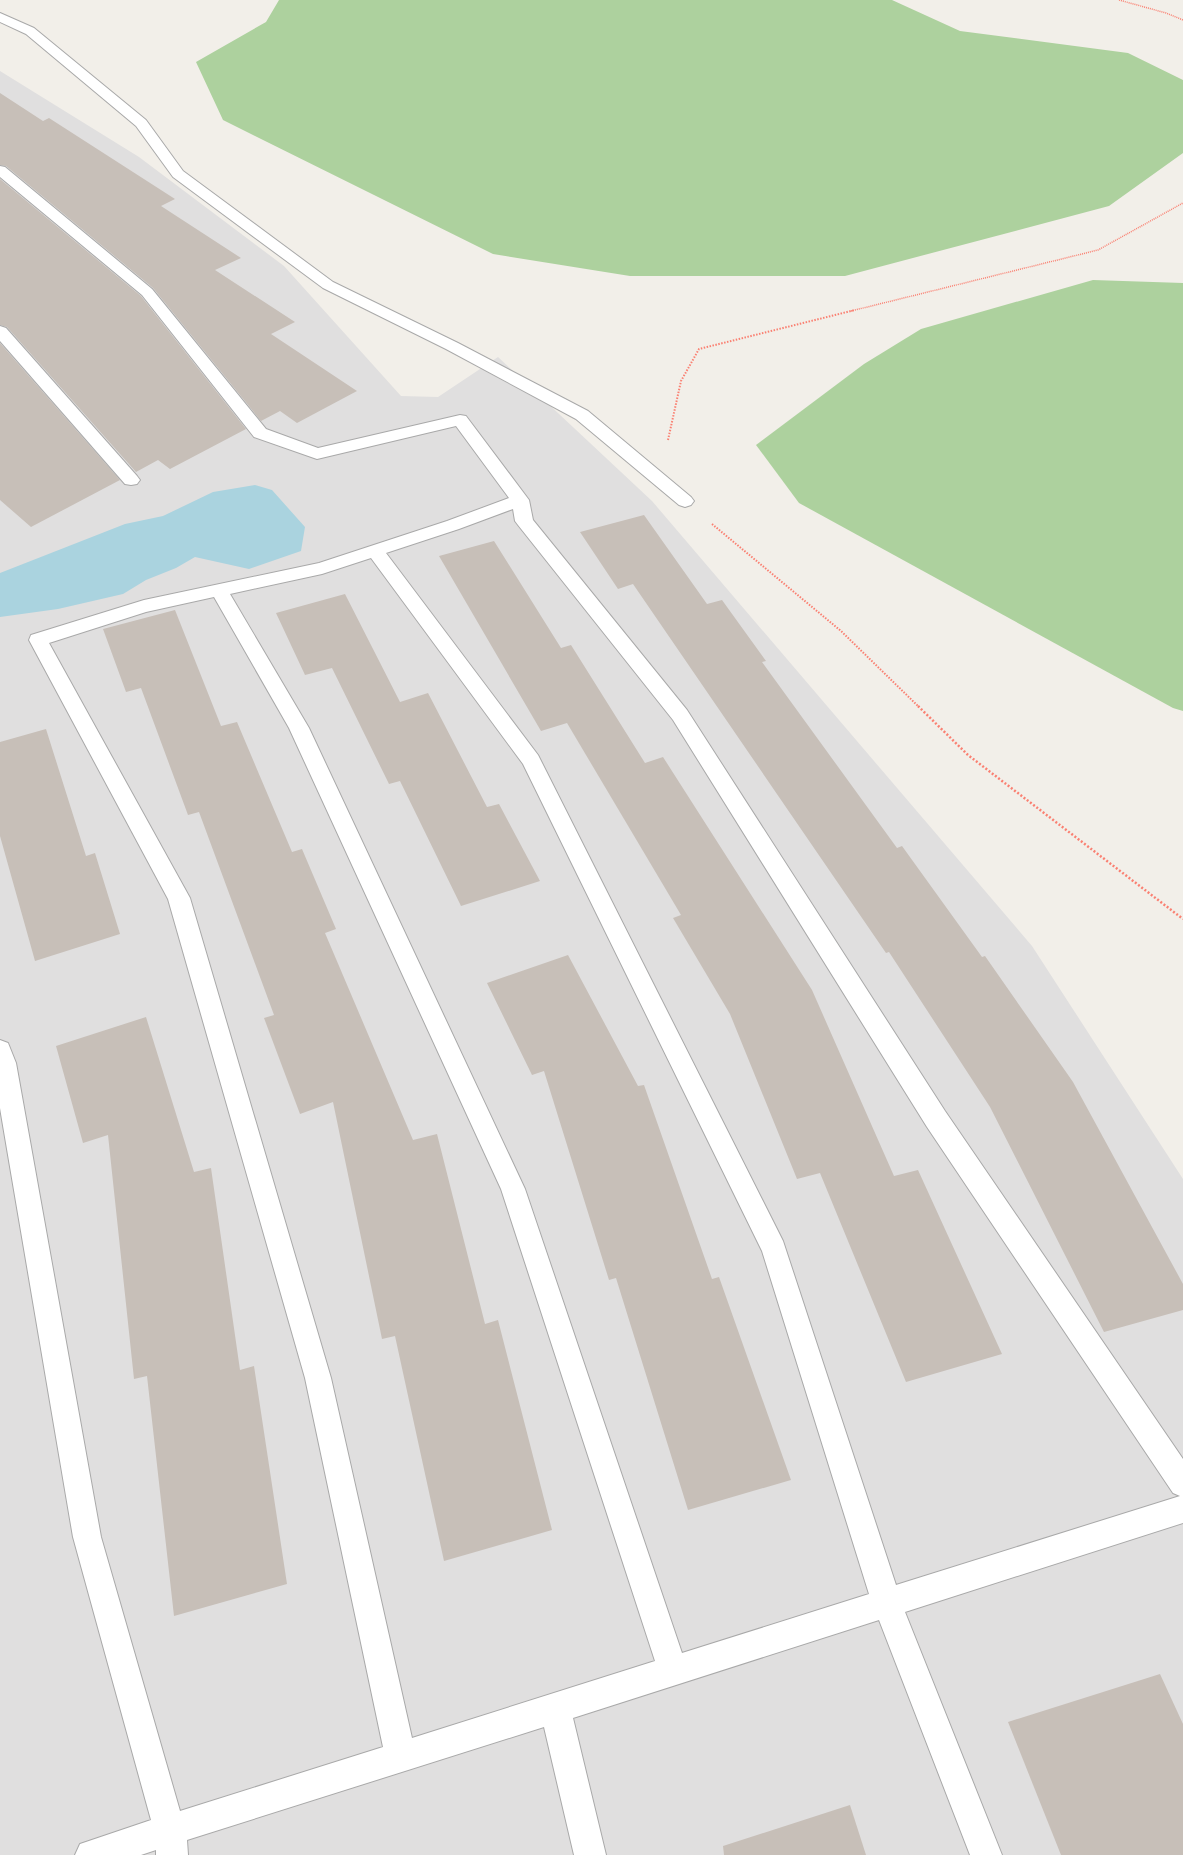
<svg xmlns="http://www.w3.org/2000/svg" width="1183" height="1855" font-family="Ubuntu,sans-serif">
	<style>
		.residential { fill: #e0dfdf }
		.forest { fill: #add19e }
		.water { fill: #aad3df }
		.building { fill: #c7bfb8 }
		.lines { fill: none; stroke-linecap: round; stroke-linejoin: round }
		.minor-casing { stroke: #a9a9a9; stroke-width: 2 }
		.path-far2 { stroke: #fa8072; stroke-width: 1.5; stroke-dasharray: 1 1; stroke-linecap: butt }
		.path-far1 { stroke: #fa8072; stroke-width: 2; stroke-dasharray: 1.5 1.5; stroke-linecap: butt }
		.path { stroke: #fa8072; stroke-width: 2.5; stroke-dasharray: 2 2; stroke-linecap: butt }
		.minor { fill: #fff; fill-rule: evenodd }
	</style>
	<rect width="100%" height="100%" fill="#f2efe9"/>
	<!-- residential -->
	<polygon class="residential" points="0,71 139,157 284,266 401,396 438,397 498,357 652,501 1032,946 1183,1179 1183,1855 0,1855"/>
	<!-- forest -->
	<g class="forest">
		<polygon points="279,0 892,0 960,31 1128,53 1183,80 1183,153 1109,206 845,276 630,276 493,254 223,120 196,62 266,22"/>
		<polygon points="1093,280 1183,283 1183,711 1173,708 799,503 756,445 864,364 921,329"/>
	</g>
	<!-- water -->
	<polygon class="water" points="255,485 272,490 305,527 301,551 249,569 195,557 176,568 146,580 123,594 58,609 0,617 0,573 125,524 163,516 213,492"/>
	<!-- building -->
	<g class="building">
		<polygon points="0,93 43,121 49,118 175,199 161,206 241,258 215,270 295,322 271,334 357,391 297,423 280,411 261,421 153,288 6,166 0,165"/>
		<polygon points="0,179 141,296 246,429 170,469 158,460 136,472 7,327 0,325"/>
		<polygon points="0,343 120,480 31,527 0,500"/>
		<polygon points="644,515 707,604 722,600 766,661 762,662 897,848 902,846 982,957 985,956 1073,1082 1183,1284 1183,1310 1104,1332 990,1107 889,952 886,953 633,584 618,589 580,532"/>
		<polygon points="494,541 561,648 571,645 645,763 663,757 812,990 894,1176 918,1170 1002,1354 906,1382 820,1173 797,1179 730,1014 673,918 681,915 567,723 541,731 439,556"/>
		<polygon points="345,594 400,702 428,693 487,807 499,804 540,881 461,906 400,781 389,784 332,668 305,675 276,613"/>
		<polygon points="175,610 221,726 237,722 292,852 302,849 336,929 325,933 413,1140 437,1134 485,1324 498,1320 552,1530 444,1561 395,1336 382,1339 333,1102 300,1114 264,1018 274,1015 199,812 188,815 141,688 126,692 103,629"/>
		<polygon points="46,729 86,856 95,853 120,934 35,961 0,836 0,742"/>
		<polygon points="568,955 638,1086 644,1085 712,1279 719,1277 791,1480 688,1510 616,1278 609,1280 544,1071 532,1075 487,983"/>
		<polygon points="146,1017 194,1172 211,1168 240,1370 254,1366 287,1584 174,1616 147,1376 134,1379 108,1135 83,1143 56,1046"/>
		<polygon points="1160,1674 1183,1724 1183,1855 1061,1855 1008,1722"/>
		<polygon points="850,1805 866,1855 724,1855 723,1846"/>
	</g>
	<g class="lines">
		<defs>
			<g id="minor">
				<polygon points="0,13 34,28 146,120 183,171 333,282 458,343 588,411 691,497 694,501 691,505 685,507 679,505 576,419 446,349 323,288 173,177 136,126 26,34 0,22"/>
				<path d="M0,166L5,167L152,289L266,429L318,448L460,415L466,416L529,500L533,520L687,710L945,1111L1183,1459V1523L905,1612L1002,1855H970L879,1620L573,1718L606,1855H574L544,1727L187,1840L188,1855H156V1850L141,1855H75L80,1844L151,1820L73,1537L0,1108V1040L8,1043L16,1063L101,1537L180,1811L383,1747L305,1378L168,899L29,640L31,635L144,600L319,563L447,521L509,498L456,426L317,459L254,437L142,295L0,177ZM513,509L515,521L518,525L673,720L927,1127L1173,1493L1180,1496L896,1585L783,1241L538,755L386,553L459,529ZM371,558L523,764L762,1251L869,1594L682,1653L525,1189L309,728L230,594L322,574ZM214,597L289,728L501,1189L655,1661L412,1738L331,1378L190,898L49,643L146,612Z"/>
				<polygon points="0,326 6,328 137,476 140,480 137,484 131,485 125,484 0,341"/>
			</g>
		</defs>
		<!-- minor casing -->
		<use href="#minor" class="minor-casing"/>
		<!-- path-far2 -->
		<g class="path-far2">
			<polyline points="1119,0 1166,13 1183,20"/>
			<polyline points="851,311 1098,250 1183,203"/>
		</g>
		<!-- path-far1 -->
		<g class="path-far1">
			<polyline points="668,440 681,381 699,349 855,310"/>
			<polyline points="712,524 841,631 919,707"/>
		</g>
		<!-- path -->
		<polyline class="path" points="918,706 968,755 1183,919"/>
		<!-- minor -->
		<use href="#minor" class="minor"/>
	</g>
</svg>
